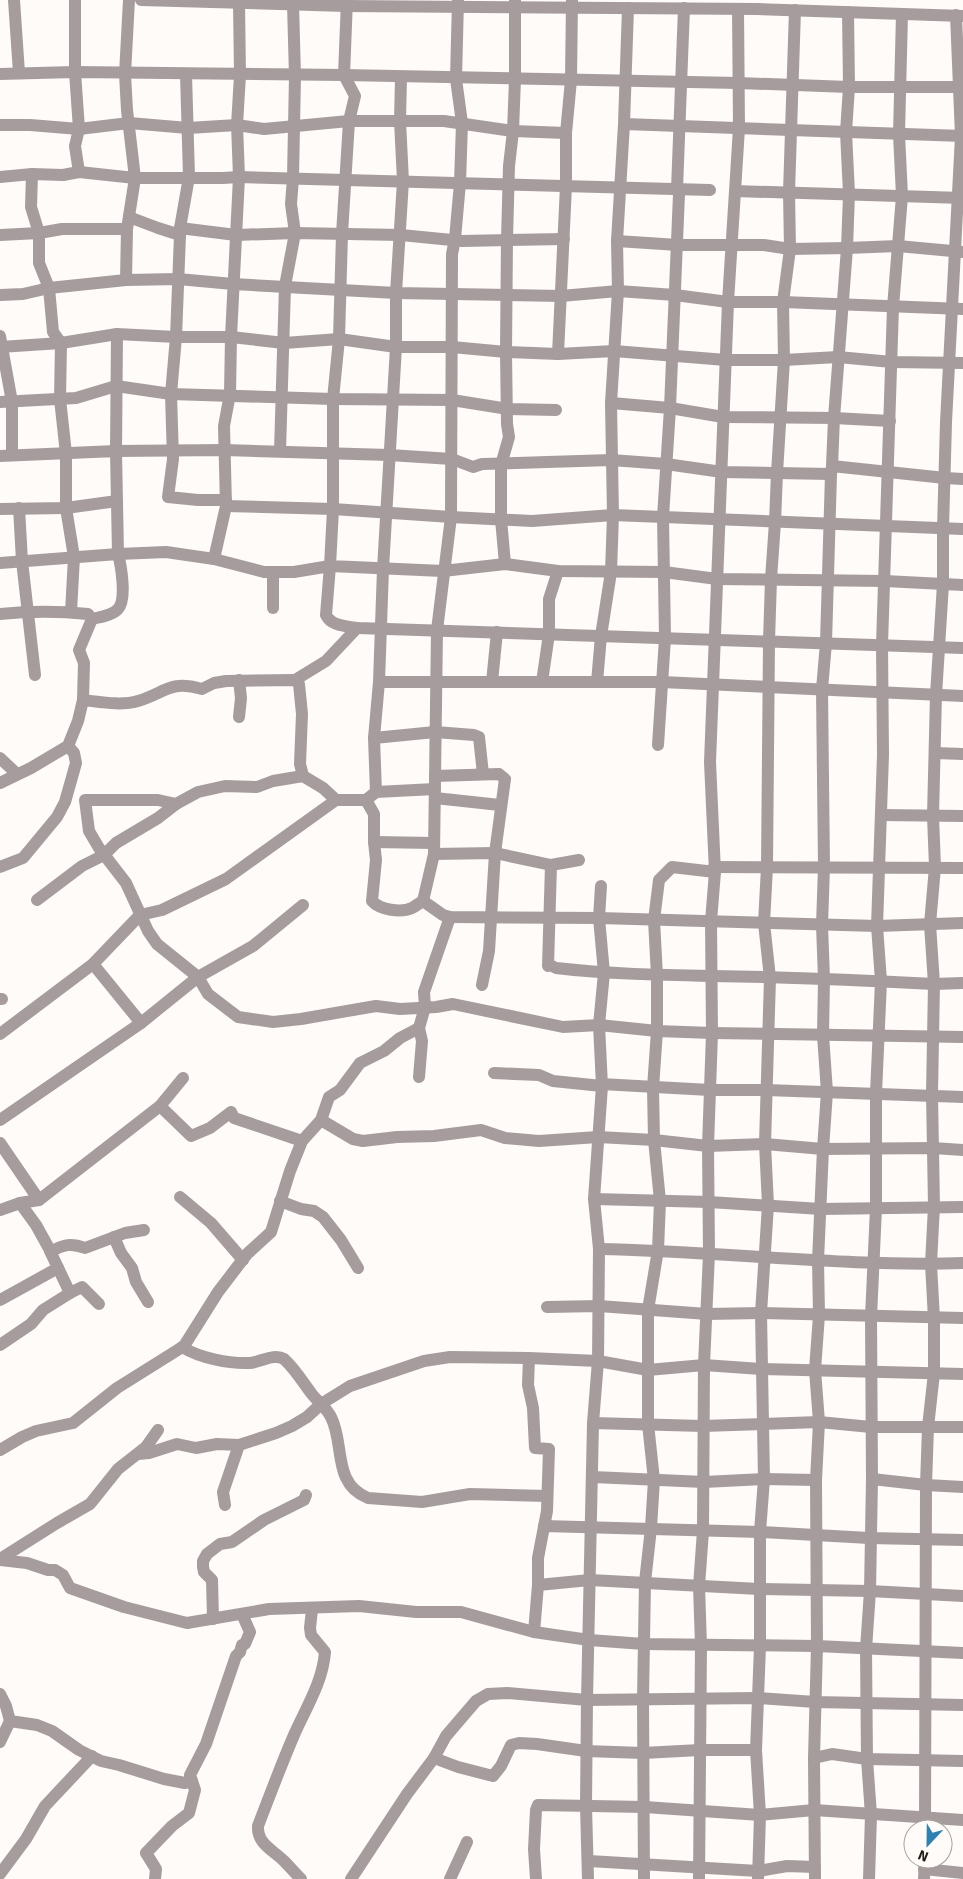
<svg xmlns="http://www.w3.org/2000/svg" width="963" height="1879" font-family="Signika,sans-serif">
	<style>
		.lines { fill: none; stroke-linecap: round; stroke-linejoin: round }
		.minor { stroke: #a79c9d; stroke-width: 12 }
		.tertiary { stroke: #a79c9d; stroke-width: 12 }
	</style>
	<rect width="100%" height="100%" fill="#fefbf8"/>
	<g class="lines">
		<!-- minor -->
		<g class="minor">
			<polyline points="14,0 19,73"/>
			<polyline points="75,0 75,72 79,129 75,146 79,172"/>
			<polyline points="347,0 344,75 355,96 349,121 342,234 339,339 333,399 333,509 330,566 443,571 505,564 558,571 664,572 717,579 885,581 963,585"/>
			<polyline points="0,74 75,72 344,75 738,83 849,87 963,87"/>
			<polyline points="624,124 963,136"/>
			<polyline points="0,125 30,125 79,129 129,123 188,128 237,125 264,129 349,121 444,121 513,131 566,133"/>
			<polyline points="32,174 31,207 39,233 39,263 49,288 53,332 61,343 60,399 66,454 66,508 74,557 71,612"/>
			<polyline points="0,177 32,174 63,175 79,172 135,178 223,178 239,177 710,190"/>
			<polyline points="735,191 963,198"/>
			<polyline points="129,217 158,228 180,235 180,228 236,235 295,233 401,235 462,241 564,239"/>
			<polyline points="180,228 189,177 186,74"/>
			<polyline points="0,235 39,233 62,229 127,229"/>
			<polyline points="180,235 176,337 171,394 173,459 168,497 198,500 226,500"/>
			<polyline points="617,241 678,245 764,245 790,249 847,248 898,246 963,252"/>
			<polyline points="126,280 127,229 135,178 127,110 125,74 129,0"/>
			<polyline points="0,295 23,294 49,288 126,280 178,279 233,284 396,293 561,296 618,291 675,295 728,302 783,302 963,309"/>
			<polyline points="117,334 116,451 225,450 389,455 452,459 473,467 482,464 611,460 666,464 722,472 831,474 832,466 945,478 963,479"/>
			<polyline points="0,336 12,402 12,455"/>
			<polyline points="0,347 61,343 117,334 176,337 231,337 284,343 339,339 396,347 452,347 506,352 558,354 614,351 726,360 784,360 838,357 892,362 963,363"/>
			<polyline points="558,354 566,186 566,133 571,80 572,0"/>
			<polyline points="0,402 76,398 116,386 171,394 333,399 452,400 508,409 556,410"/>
			<polyline points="611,403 670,408 723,417 834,418 890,421"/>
			<polyline points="280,451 285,286 295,233 291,204 293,178 295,76 293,4"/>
			<path d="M0,456L116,451L118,554L166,552L214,559L264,572H294L330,566L326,615C331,626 346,626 357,628L963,648"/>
			<polyline points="832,466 834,418 847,248 849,194 846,132 849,87 848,12"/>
			<polyline points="226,506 333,509 451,517 532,521 613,515 963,529"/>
			<polyline points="19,508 22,561 35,675"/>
			<polyline points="0,509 66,508 117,501"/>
			<polyline points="214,559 226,506 224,426 230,394 231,337 239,177 237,125 240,75 239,3"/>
			<path d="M0,563L118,554C121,565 127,600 118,609C113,615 100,617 92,619L88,614C58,611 30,611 0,614"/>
			<polyline points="505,564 501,519 501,465 509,437 507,424 506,352 507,239 509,166 513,131 515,79 515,0"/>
			<polyline points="273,572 273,608"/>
			<polyline points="239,680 241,698 239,717"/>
			<polyline points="295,680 326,661 357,628"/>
			<polyline points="379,682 662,682 963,696"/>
			<polyline points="492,682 497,632"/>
			<polyline points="542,682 549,634 549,599 558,571"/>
			<polyline points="597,682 601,636 611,572 613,515 611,403 618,291 617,241 624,124 628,8"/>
			<path d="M83,700C101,702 121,706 138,701C167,692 169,680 202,689L214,683L226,681L295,680L299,684L302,714L300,764L303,776"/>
			<polyline points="374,738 435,732 474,735 479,737 483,774"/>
			<polyline points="658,745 665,638 663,517 670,408 679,194 677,189 684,8"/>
			<polyline points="935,753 963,754"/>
			<polyline points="0,758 17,774"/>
			<polyline points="435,776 499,774 505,779 495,853 489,951 482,985"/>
			<polyline points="0,783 31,768 68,746 78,721 83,700 84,663 79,650 92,619"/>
			<polyline points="376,792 374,738 379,682 383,569 396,347 396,293 403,181 400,121 401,78"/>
			<polyline points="435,798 500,805"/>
			<path d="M366,800L374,814V842L376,860L372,901C380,910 401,913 412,908C416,906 419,903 423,901L434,854L437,630L451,517L452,254L455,239L460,183L462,123L456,79L458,0"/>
			<polyline points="176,804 158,800 85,800 89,831 99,848 126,883 148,931 157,944 198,977 208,994 238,1017 273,1022 301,1019 376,1006 400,1009 436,1007 453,1004 563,1027 599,1025 657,1031 712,1033 963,1037"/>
			<polyline points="881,815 963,816"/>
			<polyline points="374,842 434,843"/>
			<polyline points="434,854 495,853 551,865 579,860"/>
			<path d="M551,865L548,966L550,965L556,968C608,974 660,975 712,976C786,977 860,980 934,984L963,983"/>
			<polyline points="0,867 23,858 57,817 65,802 76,763 74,753 68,746"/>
			<polyline points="714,867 963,868"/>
			<polyline points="37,900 82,866 104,855 116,843 158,818 176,804 198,792 225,786 257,787 273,781 303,776 323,788 336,800 366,800 376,792 435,789"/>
			<polyline points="423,901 443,915 450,917 599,918 877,926 963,923"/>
			<polyline points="93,964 141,1023"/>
			<polyline points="0,999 2,999"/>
			<polyline points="0,1034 93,964 140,915 162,910 226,879 336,800"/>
			<polyline points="494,1073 539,1075 553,1081 602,1086"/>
			<polyline points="419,1077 422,1041 419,1028 425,1007 424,992 450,917"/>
			<polyline points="601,1084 710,1090 766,1090 963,1097"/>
			<polyline points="160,1106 191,1136 210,1128 231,1112 234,1118 302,1141"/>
			<polyline points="0,1120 141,1023 198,977 253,946 303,905"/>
			<polyline points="321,1120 353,1139 363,1141 397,1137 434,1136 481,1130 505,1138 539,1141 598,1137 654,1140 708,1146 765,1144 823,1149 933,1148 963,1150"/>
			<polyline points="0,1143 39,1200"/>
			<polyline points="180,1197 211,1223 243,1260"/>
			<polyline points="594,1199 709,1202 821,1209 963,1207"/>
			<polyline points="280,1201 301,1209 314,1211 323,1217 341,1240 358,1268"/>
			<path d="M20,1203L36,1225L51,1252C63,1244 72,1243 85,1248L125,1233L144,1230"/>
			<polyline points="0,1210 20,1203 39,1200 160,1106 183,1078"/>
			<polyline points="114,1237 121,1253 132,1268 136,1282 148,1302"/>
			<path d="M599,1249C721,1251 842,1267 963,1263"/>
			<polyline points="50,1251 70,1293 82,1287 99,1304"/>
			<polyline points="0,1300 58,1268"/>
			<polyline points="547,1307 599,1306 707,1314 761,1313 963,1318"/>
			<polyline points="0,1345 31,1324 43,1310 70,1293"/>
			<path d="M182,1347C200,1358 229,1364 250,1363C261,1362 274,1353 284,1359C295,1369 302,1381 311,1393C317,1401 326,1407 331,1417C345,1444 332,1484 368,1498L422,1502L470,1494L547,1496"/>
			<polyline points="529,1358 528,1385 533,1408 535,1448 549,1449 547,1511 538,1558 538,1585 534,1632"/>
			<polyline points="593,1423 703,1426 819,1422 871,1427 963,1427"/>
			<polyline points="0,1450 22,1437 36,1431 73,1423 117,1388 184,1346 218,1292 247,1254 271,1232 290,1171 302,1141 321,1120 329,1097 340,1090 360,1063 384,1051 400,1038 419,1028"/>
			<polyline points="138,1454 149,1453 177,1444 196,1448 217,1444 239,1445"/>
			<polyline points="593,1477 704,1482 764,1479 816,1480"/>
			<polyline points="872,1479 926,1485 963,1487"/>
			<polyline points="225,1505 223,1492 239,1445 276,1433 292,1426 307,1417 321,1404 350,1386 424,1361 450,1357 529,1358 598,1361 648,1370 704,1365 761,1369 963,1374"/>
			<polyline points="544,1526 760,1532 869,1538 963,1540"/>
			<polyline points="0,1559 57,1523 90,1504 118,1469 146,1447 158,1430"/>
			<polyline points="0,1560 27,1563 48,1570 55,1570 63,1575 70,1588 124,1607 187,1623 269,1609 359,1606 416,1612 461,1612 534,1632 589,1640 644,1644 817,1646 963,1653"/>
			<polyline points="538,1585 590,1580 759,1589 870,1591 963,1596"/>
			<polyline points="213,1619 212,1580 204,1572 203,1567 203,1561 207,1554 220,1544 232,1542 264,1520 304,1500 306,1495"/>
			<polyline points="0,1694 6,1706 10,1721 37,1725 52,1731 79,1750 101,1761 119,1765 164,1779 185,1783 192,1781"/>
			<polyline points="0,1742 10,1721"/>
			<polyline points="434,1758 458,1767 493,1776 501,1766 511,1745 519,1743 537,1744 586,1751 643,1753 700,1750 756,1750"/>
			<polyline points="814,1758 832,1754 867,1759 963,1761"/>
			<polyline points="925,1829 926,1485 928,1427 934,1373 934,1319 931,1264 934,1206 932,1094 934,984 930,924 935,867 933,816 936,695 943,584 943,529 946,422 961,136 956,15"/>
			<polyline points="589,1861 758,1871 787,1866 815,1867"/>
			<polyline points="924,1869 963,1873"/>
			<polyline points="0,1874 26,1839 45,1806 92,1756"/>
			<polyline points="155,1879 156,1869 146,1853 172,1826 189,1813 195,1790 190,1775 206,1744 236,1656 240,1652 242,1645 245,1644 250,1632 242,1614"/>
			<path d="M301,1879C295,1873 290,1867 284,1861C273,1850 257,1844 258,1826C270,1795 281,1765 294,1735C306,1708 323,1681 325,1652L311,1635L310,1628L312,1609"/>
			<polyline points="351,1879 407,1794 434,1758 446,1736 476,1701 488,1694 507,1693 587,1700 757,1698 815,1702 963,1705"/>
			<polyline points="450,1879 467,1842"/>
			<polyline points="536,1879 534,1849 536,1810 538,1805 645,1807 760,1815 814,1810 963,1820"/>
			<polyline points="588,1879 586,1806 587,1700 593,1423 598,1361 599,1249 594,1199 602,1086 599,1025 604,973 599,918 601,886"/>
			<polyline points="644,1879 643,1699 645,1582 651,1528 654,1480 648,1424 648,1310 658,1250 660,1201 654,1140 653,1088 657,1031 657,976 654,920 659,880 672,867 715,872"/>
			<polyline points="699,1879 701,1645 699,1586 703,1531 704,1365 709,1254 708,1146 712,1033 711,921 715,872 710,762 728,302 739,128 738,9"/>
			<polyline points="758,1879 760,1815 756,1750 760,1646 760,1532 764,1479 761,1313 768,1205 765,1144 770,978 764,923 767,867 769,641 771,579 775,522 777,473 784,360 783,302 790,249 789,192 795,10"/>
			<polyline points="815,1879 814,1758 817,1646 816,1480 819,1422 815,1370 819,1315 818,1260 823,1149 827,1092 823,1035 824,979 822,925 824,867 822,689 826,643 831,474"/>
			<polyline points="869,1879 871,1815 867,1759 866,1649 870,1591 872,1479 871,1317 876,1208 876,1094 881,981 877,926 883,755 882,645 893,307 902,196 899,134 902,14"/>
			<polyline points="924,1879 925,1859"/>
		</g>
		<!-- tertiary -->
		<polyline class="tertiary" points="141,0 346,6 758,9 963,16"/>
	</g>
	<!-- north arrow -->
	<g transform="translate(928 1844) rotate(202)"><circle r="24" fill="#fefbf8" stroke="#a6a29e"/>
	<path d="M0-4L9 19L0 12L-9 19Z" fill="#2d82b2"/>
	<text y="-8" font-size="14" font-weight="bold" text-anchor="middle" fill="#221c16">N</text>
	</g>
</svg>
